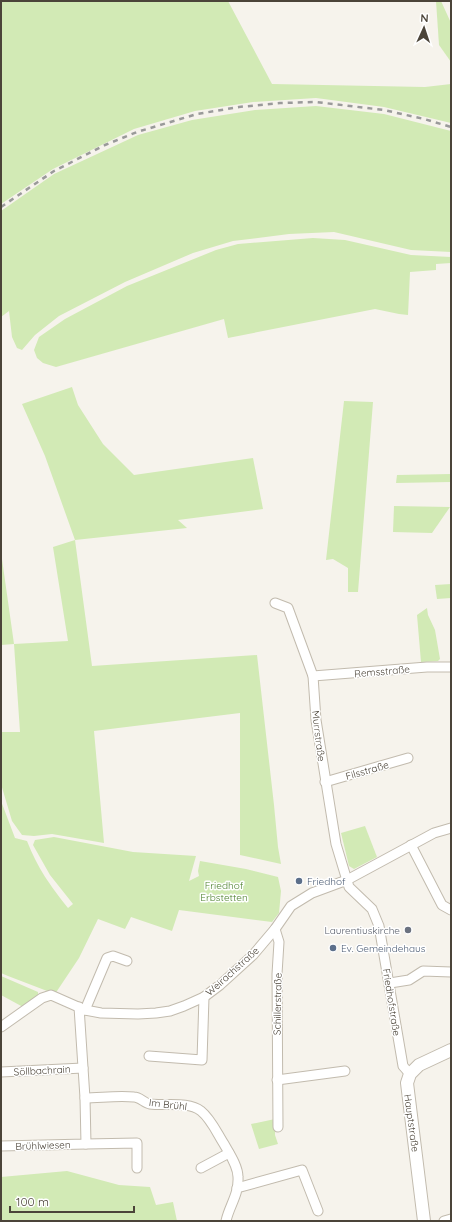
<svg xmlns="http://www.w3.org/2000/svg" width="452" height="1222" font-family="Quicksand,sans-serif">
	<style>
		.green { fill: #d2eab5 }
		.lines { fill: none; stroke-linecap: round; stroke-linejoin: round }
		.minor-casing { stroke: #c2bbae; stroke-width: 11 }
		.tertiary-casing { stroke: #c2bbae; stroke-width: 14 }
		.minor { stroke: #fff; stroke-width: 9 }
		.tertiary { stroke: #fff; stroke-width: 12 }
		.rail { stroke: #9a9a9a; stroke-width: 2.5; stroke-dasharray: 5 5; stroke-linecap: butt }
		.service-dot { fill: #5c6f8a; stroke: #fff; stroke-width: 1.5 }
		.worship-dot { fill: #6b7280; stroke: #fff; stroke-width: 1.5 }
		.labels { text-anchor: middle; stroke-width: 3; stroke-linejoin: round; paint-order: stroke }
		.street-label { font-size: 10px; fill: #4b4439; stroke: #fff }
		.service-label { font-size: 10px; fill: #4e5e75; stroke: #fff; text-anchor: start }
		.park-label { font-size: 10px; fill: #4a7f2a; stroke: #fff }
		.worship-label { font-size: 10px; fill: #5b616d; stroke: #fff; text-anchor: end }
	</style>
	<rect width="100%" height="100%" fill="#f6f3ec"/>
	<!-- green -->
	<g class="green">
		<polygon points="1,1 228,1 272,84 425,87 451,84 451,123 384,107 316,98 253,102 195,111 134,129 53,169 1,204"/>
		<polygon points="436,1 441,1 451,23 451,62 439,45"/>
		<polygon points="316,106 384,114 451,131 451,252 411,250 334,232 289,234 233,241 193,253 125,282 59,316 35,335 22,350 17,348 12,337 9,311 1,317 1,211 54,174 138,135 192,120 255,110"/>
		<polygon points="313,238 345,240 411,255 451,257 451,263 436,264 436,270 410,272 408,315 399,314 375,309 228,338 224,319 56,367 43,363 37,358 34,350 39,337 65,319 127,286 216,250 238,244"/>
		<polygon points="72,387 78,405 103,444 134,475 253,458 263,509 178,520 187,528 75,540 92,666 257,655 274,805 278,847 281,864 240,855 240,713 94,731 104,843 52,834 34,836 22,835 12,821 1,784 1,732 20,732 14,644 1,645 1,552 14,644 68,641 53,547 75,540 45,456 22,404"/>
		<polygon points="344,401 373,402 358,592 348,592 348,568 333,559 326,560"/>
		<polygon points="451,474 451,482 396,483 397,475"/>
		<polygon points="394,506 450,507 432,533 393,532"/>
		<polygon points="451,584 451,598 437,599 435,585"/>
		<polygon points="427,608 428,615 435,630 440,659 438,661 421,662 417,615"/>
		<path d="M1,801L15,838L27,841C38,869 50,885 68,908L73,904L50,875L33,845L35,840L54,837L133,852L196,856L189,881L199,876L198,871L200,861L246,869L278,877L281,891L279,913L272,922L179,910L172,931L131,917L125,929L98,919L79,958L55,994L8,976L1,973Z"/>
		<polygon points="365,826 377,857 354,869 349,866 341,833"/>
		<polygon points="1,976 38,992 38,997 23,1007 1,995"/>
		<polygon points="275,1119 275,1135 278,1144 259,1149 251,1124"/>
		<polygon points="67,1171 119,1185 150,1187 156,1205 173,1202 177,1221 1,1221 1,1177"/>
	</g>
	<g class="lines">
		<defs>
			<g id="minor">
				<polyline points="275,603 288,608 313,676 316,720 336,844 349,887 372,909 379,926 403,1066 410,1074"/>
				<polyline points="313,676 427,667 451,667"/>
				<polyline points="325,782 408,758"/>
				<polyline points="411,845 442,905 451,910"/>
				<polyline points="275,929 279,942 277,974 278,1127"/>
				<polyline points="390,983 409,980 423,971 451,972"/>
				<polyline points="85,1010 107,958 113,956 127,961"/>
				<polyline points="1,1027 42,998 51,995 85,1010 101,1013 138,1014 156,1013 170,1011 184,1006 204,997 220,985 253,955 275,929 291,906 312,893 347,880 434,833 451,828"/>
				<polyline points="149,1056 202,1060 204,997"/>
				<polyline points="1,1072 83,1068"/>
				<polyline points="277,1080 345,1071"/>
				<path d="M85,1098C100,1098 118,1095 134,1097C140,1097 144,1103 150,1104C166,1106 188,1101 201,1111C211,1119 217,1133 224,1144C229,1153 238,1166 238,1177C239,1195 229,1206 226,1221"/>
				<polyline points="86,1144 137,1143 137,1168"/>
				<polyline points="1,1146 86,1144 85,1098 79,1007"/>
				<polyline points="201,1168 229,1153"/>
				<polyline points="237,1188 302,1170 318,1211"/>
				<polyline points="444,1221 451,1219"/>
			</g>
			<polyline id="tertiary" points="424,1221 407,1083 410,1074 419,1065 451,1050"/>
		</defs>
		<!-- minor casing -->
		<use href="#minor" class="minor-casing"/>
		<!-- tertiary casing -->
		<use href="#tertiary" class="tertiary-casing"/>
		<!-- minor -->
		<use href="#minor" class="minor"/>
		<!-- tertiary -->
		<use href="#tertiary" class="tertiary"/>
		<!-- rail -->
		<polyline class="rail" points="1,207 54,171 105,145 137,132 197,114 239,107 280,103 316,102 384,110 424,119 451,127"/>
	</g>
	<!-- markers -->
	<g class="service-dot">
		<circle cx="299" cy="881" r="4"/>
		<circle cx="333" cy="948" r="4"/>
	</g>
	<circle class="worship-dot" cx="408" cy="930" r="4"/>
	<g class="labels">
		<!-- street labels -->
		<g class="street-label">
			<text transform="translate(382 671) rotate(-5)" y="4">Remsstraße</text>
			<text transform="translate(319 736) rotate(83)" y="4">Murrstraße</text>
			<text transform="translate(367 770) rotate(-16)" y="4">Filsstraße</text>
			<text transform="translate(232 971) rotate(-42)" y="4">Weirachstraße</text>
			<text transform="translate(392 1002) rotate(81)" y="4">Friedhofstraße</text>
			<text transform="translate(277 1004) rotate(-89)" y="4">Schillerstraße</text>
			<text transform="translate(42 1070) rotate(-3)" y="4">Söllbachrain</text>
			<text transform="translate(168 1104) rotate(7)" y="4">Im Brühl</text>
			<text transform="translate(412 1123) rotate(82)" y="4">Hauptstraße</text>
			<text transform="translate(43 1145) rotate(-2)" y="4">Brühlwiesen</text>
		</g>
		<!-- service labels -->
		<g class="service-label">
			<text x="307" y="885">Friedhof</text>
			<text x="341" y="952">Ev. Gemeindehaus</text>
		</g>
		<!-- park labels -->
		<g class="park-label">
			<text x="224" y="889">Friedhof<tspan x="224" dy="12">Erbstetten</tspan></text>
		</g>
		<!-- worship labels -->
		<g class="worship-label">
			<text x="400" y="934">Laurentiuskirche</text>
		</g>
	</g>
	<!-- border -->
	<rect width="452" height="1222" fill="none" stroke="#4b4439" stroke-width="4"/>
	<!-- north arrow -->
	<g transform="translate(424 28) rotate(3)" stroke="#ffffff" stroke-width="3" paint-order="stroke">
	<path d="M0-3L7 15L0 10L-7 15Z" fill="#4b4439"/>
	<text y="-6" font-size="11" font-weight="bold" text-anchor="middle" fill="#4b4439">N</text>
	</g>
	<!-- scale -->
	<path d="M10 1206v6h124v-6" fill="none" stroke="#4b4439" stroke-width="2"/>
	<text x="16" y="1206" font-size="12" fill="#4b4439" stroke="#ffffff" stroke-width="3" paint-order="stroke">100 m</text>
</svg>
